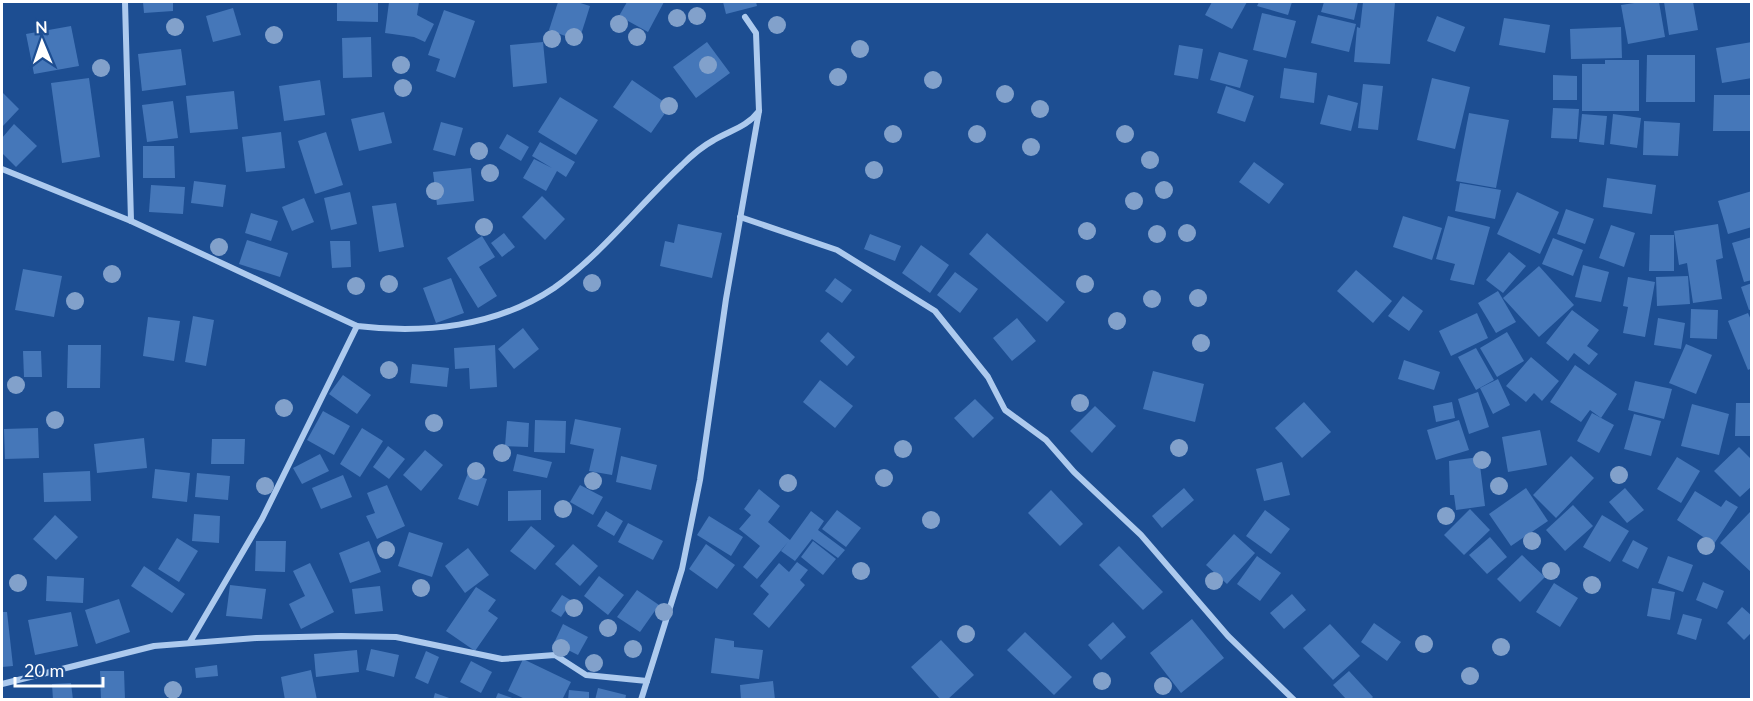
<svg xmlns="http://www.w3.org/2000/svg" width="1753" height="701" font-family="Lato,sans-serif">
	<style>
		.building { fill: #4577b9 }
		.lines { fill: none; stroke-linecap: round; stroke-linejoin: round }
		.street { stroke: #adcaee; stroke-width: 6 }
		.tree { fill: #82a1cb }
	</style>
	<rect width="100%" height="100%" fill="#1d4e92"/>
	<!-- building -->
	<g class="building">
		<polygon points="143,2 173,2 173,11 144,13"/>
		<polygon points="337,2 378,2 378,22 337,21"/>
		<polygon points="389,2 419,2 417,15 434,24 425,42 414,37 385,33"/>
		<polygon points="558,2 577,2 590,6 579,41 549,30"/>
		<polygon points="627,2 664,2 648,32 619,16"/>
		<polygon points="723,2 756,2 757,6 726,14"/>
		<polygon points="1212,2 1247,2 1232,29 1205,15"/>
		<polygon points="1259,2 1292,2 1288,15 1257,6"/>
		<polygon points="1324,2 1358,2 1354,20 1321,12"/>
		<polygon points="1363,2 1395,2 1390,64 1354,62 1357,27 1360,28"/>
		<polygon points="1641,2 1659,2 1665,37 1628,44 1621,5"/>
		<polygon points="1664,2 1693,2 1698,30 1669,35"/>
		<polygon points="233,8 241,35 213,42 206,16"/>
		<polygon points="444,10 475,21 455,78 436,71 440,59 428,55"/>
		<polygon points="1262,13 1296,21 1286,58 1253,50"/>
		<polygon points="1318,15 1356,24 1349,52 1311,43"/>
		<polygon points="1437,16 1465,27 1455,52 1427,41"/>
		<polygon points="1504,18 1550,25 1545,53 1499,45"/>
		<polygon points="71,26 79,66 34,74 26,34"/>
		<polygon points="1621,27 1622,58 1571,59 1570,29"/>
		<polygon points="371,37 372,77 343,78 342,38"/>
		<polygon points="543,42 547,83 513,87 510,45"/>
		<polygon points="707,42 730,73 696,98 673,67"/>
		<polygon points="1752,42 1752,78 1722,83 1716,48"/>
		<polygon points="1179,45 1203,49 1198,79 1174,75"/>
		<polygon points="181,49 186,85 142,91 138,54"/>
		<polygon points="1219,52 1248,60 1240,88 1210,80"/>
		<polygon points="1647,55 1695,55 1695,102 1646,102"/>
		<polygon points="1605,60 1639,60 1639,111 1582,111 1582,64 1605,64"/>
		<polygon points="1284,68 1317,73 1314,103 1280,98"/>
		<polygon points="1553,75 1577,76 1577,100 1553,100"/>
		<polygon points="89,78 100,157 62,163 51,83"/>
		<polygon points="1432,78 1470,87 1455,149 1417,140"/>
		<polygon points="320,80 325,115 284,121 279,86"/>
		<polygon points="632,80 670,106 651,133 613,107"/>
		<polygon points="1363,84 1383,86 1378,130 1358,128"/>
		<polygon points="1226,86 1254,96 1245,122 1217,113"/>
		<polygon points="234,91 238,129 190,133 186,96"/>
		<polygon points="2,92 19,109 2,127"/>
		<polygon points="1328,95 1358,103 1351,131 1320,124"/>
		<polygon points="1714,95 1752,95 1752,131 1713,131"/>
		<polygon points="560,97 598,120 576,155 538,132"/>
		<polygon points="173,101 178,138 147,142 142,105"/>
		<polygon points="1553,108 1579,109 1577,139 1551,138"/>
		<polygon points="384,112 392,143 359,151 351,119"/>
		<polygon points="1469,113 1509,120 1496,188 1456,181"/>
		<polygon points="1582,114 1607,116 1604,145 1579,142"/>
		<polygon points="1613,114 1641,118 1637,148 1610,144"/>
		<polygon points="1644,121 1680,123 1678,156 1643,155"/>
		<polygon points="441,122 463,128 455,156 433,150"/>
		<polygon points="14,124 37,146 16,167 2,153 2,138"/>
		<polygon points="281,132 285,168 246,172 242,137"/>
		<polygon points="326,132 343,185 315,194 298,141"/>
		<polygon points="507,134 529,147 521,161 499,148"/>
		<polygon points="540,142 575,162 566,177 557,171 546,191 523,178 534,159 552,168 532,156"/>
		<polygon points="143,146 174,146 175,178 143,178"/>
		<polygon points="1254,162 1284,184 1269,204 1239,182"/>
		<polygon points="471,168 474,201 437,205 433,172"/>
		<polygon points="1607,178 1656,185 1652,214 1603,207"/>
		<polygon points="194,181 226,185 223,207 191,203"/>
		<polygon points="1460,183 1501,190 1495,219 1455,211"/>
		<polygon points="151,185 185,187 183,214 149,212"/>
		<polygon points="1752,191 1752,227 1728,234 1718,201"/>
		<polygon points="350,192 357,224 331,230 324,198"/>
		<polygon points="1517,192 1559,212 1540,254 1497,234"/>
		<polygon points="542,196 565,219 545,240 522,217"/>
		<polygon points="304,198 314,222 292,231 282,207"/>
		<polygon points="396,203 404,247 379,252 372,206"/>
		<polygon points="1566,209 1594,219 1585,244 1557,234"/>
		<polygon points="251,213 278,221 271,241 245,233"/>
		<polygon points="1403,216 1442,228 1432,260 1393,247"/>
		<polygon points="1448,216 1490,227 1474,285 1450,280 1455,264 1436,259"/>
		<polygon points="678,224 722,233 712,278 660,266 665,241 674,243"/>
		<polygon points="1718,224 1723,258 1716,260 1722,299 1693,303 1687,263 1679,265 1674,231"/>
		<polygon points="1611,225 1635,233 1624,267 1599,258"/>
		<polygon points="504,233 515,247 502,257 491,243"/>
		<polygon points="987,233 1065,302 1047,322 969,254"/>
		<polygon points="870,234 901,246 895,261 864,249"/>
		<polygon points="1650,235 1674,235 1674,271 1649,271"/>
		<polygon points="482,236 495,257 479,267 497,296 478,308 447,258"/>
		<polygon points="1752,237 1752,280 1744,282 1732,243"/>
		<polygon points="1553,238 1583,250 1573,276 1542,264"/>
		<polygon points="247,240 288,253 280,277 239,264"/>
		<polygon points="330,241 350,241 351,267 332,268"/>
		<polygon points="921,245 949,265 930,293 902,273"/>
		<polygon points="1509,252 1526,266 1503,293 1486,280"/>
		<polygon points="1583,265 1609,272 1601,302 1575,297"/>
		<polygon points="1539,266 1574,305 1539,337 1503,298"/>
		<polygon points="23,269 62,276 54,317 15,310"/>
		<polygon points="1356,270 1392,301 1373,323 1337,291"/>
		<polygon points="955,272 978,289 960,313 937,295"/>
		<polygon points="1688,276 1690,304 1657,306 1656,277"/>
		<polygon points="1628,277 1655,282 1645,337 1623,333 1628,307 1623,306"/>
		<polygon points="451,278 464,313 436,323 423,288"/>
		<polygon points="835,278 852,290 842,303 825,291"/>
		<polygon points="1752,283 1752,309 1749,310 1741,287"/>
		<polygon points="1498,291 1516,322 1496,333 1478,303"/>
		<polygon points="1403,296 1423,311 1409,331 1388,316"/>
		<polygon points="1691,309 1718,310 1717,339 1690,338"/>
		<polygon points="1572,310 1599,330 1587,346 1598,354 1589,365 1574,353 1568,361 1546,343"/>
		<polygon points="1477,313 1488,338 1451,356 1439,331"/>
		<polygon points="1748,313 1752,322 1752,368 1748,370 1728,321"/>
		<polygon points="193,316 214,320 206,366 185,362"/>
		<polygon points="148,317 180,321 174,361 143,356"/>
		<polygon points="1017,318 1036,341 1012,361 993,338"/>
		<polygon points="1658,318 1685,323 1681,349 1654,345"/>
		<polygon points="523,328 539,349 514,369 498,349"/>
		<polygon points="828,332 855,357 847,366 820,341"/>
		<polygon points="1507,332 1524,361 1497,377 1480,348"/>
		<polygon points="1686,344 1712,355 1696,394 1669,383"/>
		<polygon points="68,345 101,345 100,388 67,388"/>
		<polygon points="495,345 497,387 470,389 469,368 455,369 454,348"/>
		<polygon points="1476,348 1494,380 1476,390 1458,357"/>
		<polygon points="23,351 41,351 42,377 24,377"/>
		<polygon points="1531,357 1559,381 1542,401 1534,393 1526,402 1506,386"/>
		<polygon points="1404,360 1440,372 1434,390 1398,379"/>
		<polygon points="412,364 449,368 447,387 410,383"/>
		<polygon points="1575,365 1617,394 1601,418 1590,410 1581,422 1550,402"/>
		<polygon points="1153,371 1204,384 1195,422 1143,409"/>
		<polygon points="343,375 371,395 357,414 329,394"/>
		<polygon points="1498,379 1510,405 1493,414 1480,388"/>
		<polygon points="820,380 853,406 835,428 803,402"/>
		<polygon points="1635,381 1672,389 1664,419 1628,410"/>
		<polygon points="1478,392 1489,427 1469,434 1458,399"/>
		<polygon points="975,399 994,418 973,438 954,418"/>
		<polygon points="1304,402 1331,432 1302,458 1275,428"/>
		<polygon points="1452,402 1455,418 1436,422 1433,406"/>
		<polygon points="1736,403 1752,403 1752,436 1735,436"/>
		<polygon points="1692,404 1729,414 1719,455 1681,446"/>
		<polygon points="1095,406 1116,426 1092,453 1070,431"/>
		<polygon points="323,411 350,426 334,455 307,440"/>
		<polygon points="1592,413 1614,425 1599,453 1577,441"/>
		<polygon points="1634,414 1661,421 1651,456 1624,449"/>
		<polygon points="575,419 621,428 612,475 589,471 594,449 570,444"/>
		<polygon points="535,420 566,421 565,453 534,452"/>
		<polygon points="1459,420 1469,450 1436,460 1427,430"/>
		<polygon points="507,421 529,423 528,447 505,446"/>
		<polygon points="38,428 39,458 5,459 4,429"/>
		<polygon points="362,428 383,441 360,477 340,464"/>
		<polygon points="1540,430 1547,465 1508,472 1502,437"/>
		<polygon points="144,438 147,468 97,473 94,444"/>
		<polygon points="212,439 245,439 244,464 211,464"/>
		<polygon points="388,446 405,459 389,479 373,467"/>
		<polygon points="1739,447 1752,460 1752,486 1740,497 1714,471"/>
		<polygon points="425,450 443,465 421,491 403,475"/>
		<polygon points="320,454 329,471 302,484 293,468"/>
		<polygon points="517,454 552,462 547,478 513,471"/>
		<polygon points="621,456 657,465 651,490 616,482"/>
		<polygon points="1571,456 1594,478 1556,518 1533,495"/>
		<polygon points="1479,457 1485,506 1456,510 1454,495 1450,495 1449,461"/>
		<polygon points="1677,457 1700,471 1681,503 1657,489"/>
		<polygon points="1282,462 1290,495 1264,501 1256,469"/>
		<polygon points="155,469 190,473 187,502 152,498"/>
		<polygon points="90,471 91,501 44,502 43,473"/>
		<polygon points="197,473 230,476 228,500 195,497"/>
		<polygon points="468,473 487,479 478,506 458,499"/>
		<polygon points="343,475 352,497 321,509 312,488"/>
		<polygon points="387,485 405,526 377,539 366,516 375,513 367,493"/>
		<polygon points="580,485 603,497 593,515 570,502"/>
		<polygon points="1184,488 1194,500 1162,528 1152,516"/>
		<polygon points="1526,488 1548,521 1511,546 1489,514"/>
		<polygon points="1625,488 1644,510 1627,523 1609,502"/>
		<polygon points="759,489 780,506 768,522 790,540 811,511 824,521 818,530 845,550 838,558 812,539 795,561 781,551 788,542 757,579 743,567 760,546 739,529 751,515 744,509"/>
		<polygon points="541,490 541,520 508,521 508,491"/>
		<polygon points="1051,490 1083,524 1060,546 1028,513"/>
		<polygon points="1695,491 1721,507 1726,500 1738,507 1714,544 1677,520"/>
		<polygon points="1573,505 1593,526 1565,551 1546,530"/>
		<polygon points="1470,509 1490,530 1464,555 1444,535"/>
		<polygon points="837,510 861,528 846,547 822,529"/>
		<polygon points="1265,510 1290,529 1271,554 1246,536"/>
		<polygon points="1752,510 1752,573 1720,543"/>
		<polygon points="606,511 623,521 614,536 597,526"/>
		<polygon points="194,514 220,516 219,543 192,541"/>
		<polygon points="55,515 78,537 56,560 33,539"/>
		<polygon points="1602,515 1629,531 1610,562 1583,547"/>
		<polygon points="709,516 743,537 731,556 697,535"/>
		<polygon points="628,523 663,541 653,560 618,542"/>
		<polygon points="531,526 555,546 535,570 510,551"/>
		<polygon points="409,532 443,543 432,577 398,566"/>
		<polygon points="1234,534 1255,553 1227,584 1206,565"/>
		<polygon points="1490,537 1507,557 1487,574 1469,555"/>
		<polygon points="177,538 198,551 179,582 158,569"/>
		<polygon points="1633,540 1648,548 1638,569 1622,561"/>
		<polygon points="256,541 286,541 285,572 255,571"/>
		<polygon points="369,541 381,572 350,583 339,553"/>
		<polygon points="813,541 836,559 823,575 801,557"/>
		<polygon points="573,544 598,566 580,586 555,564"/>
		<polygon points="706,544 735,565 717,589 689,569"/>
		<polygon points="1119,546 1163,592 1143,610 1099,565"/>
		<polygon points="468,548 489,575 465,593 445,566"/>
		<polygon points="1522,555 1545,577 1520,602 1497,579"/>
		<polygon points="1257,556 1281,573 1260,601 1237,584"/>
		<polygon points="1668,556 1693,565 1683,592 1658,583"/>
		<polygon points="797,562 808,570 800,580 805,585 769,628 753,614 769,594 760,586 779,563 789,572"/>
		<polygon points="310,563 334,612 301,629 289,604 305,596 293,571"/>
		<polygon points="144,566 185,594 172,613 131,586"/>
		<polygon points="47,576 84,578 83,603 46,601"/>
		<polygon points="599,576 624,595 608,615 584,596"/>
		<polygon points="1703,582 1724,591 1717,609 1696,600"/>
		<polygon points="1554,583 1578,598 1560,627 1536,612"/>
		<polygon points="230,585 266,589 262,619 226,616"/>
		<polygon points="380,586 383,611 355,614 352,589"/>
		<polygon points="476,587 496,600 488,611 498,618 475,651 446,631"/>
		<polygon points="1652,588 1675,592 1670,620 1647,616"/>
		<polygon points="637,590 659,605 640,632 617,617"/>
		<polygon points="1292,594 1306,610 1284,629 1270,613"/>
		<polygon points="562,595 572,601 561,617 551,611"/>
		<polygon points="119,599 130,632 96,644 85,610"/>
		<polygon points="1742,607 1752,616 1752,632 1744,640 1727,623"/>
		<polygon points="2,612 7,612 13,666 2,667"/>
		<polygon points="71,612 78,646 35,655 28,620"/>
		<polygon points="1683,614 1702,619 1696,640 1677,634"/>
		<polygon points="1192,619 1224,658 1181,693 1150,653"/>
		<polygon points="1113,622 1126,637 1101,660 1088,645"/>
		<polygon points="1374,623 1401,642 1387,661 1361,642"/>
		<polygon points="563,624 588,637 578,655 554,643"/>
		<polygon points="1330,624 1360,656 1333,680 1303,648"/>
		<polygon points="1025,632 1072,677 1054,695 1007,650"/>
		<polygon points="715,638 734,641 734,647 763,650 759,679 711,673"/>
		<polygon points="941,640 974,675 947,700 941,700 911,667"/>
		<polygon points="371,649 399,655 394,677 366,670"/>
		<polygon points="357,650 359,672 316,677 314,654"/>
		<polygon points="426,651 439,657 428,684 415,678"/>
		<polygon points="523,659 571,682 562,700 527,700 508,691"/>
		<polygon points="471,661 492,672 481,693 460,682"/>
		<polygon points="217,665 218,676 196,678 195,668"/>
		<polygon points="311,670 317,700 285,700 281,677"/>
		<polygon points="100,671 124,671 125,700 101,700"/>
		<polygon points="1349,671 1373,697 1370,700 1347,700 1333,685"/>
		<polygon points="773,681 775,700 741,700 740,685"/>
		<polygon points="71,683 73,700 53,700 52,684"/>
		<polygon points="598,688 626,695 625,700 595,700"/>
		<polygon points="569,690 589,692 589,700 568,700"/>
		<polygon points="435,693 452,699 452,700 433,700"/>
		<polygon points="498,693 515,699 515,700 495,700"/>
	</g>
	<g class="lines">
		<!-- street -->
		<g class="street">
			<polyline points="125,2 131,221"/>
			<path d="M2,169L131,221L357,326C424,334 496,327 554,288C602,254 639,205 682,165C691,156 703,146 714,140C731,130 747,127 759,111"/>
			<polyline points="740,217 837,250 935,311 988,377 1005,410 1046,440 1074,472 1141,535 1228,636 1294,700"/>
			<polyline points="190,642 262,519 357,326"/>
			<polyline points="2,684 154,646 256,638 341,636 396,637 502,659 555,655 586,675 647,681"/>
			<polyline points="641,700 682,569 700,480 726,299 759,111 756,33 745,17"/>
		</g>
	</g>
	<!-- trees -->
	<g class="tree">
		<circle cx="697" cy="16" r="9"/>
		<circle cx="677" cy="18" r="9"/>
		<circle cx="619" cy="24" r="9"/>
		<circle cx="777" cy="25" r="9"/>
		<circle cx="175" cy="27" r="9"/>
		<circle cx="274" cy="35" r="9"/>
		<circle cx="574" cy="37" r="9"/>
		<circle cx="637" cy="37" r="9"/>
		<circle cx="552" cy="39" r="9"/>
		<circle cx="860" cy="49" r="9"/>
		<circle cx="401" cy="65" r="9"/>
		<circle cx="708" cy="65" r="9"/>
		<circle cx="101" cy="68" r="9"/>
		<circle cx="838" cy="77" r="9"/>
		<circle cx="933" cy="80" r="9"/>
		<circle cx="403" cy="88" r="9"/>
		<circle cx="1005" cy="94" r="9"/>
		<circle cx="669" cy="106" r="9"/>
		<circle cx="1040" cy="109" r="9"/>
		<circle cx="893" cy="134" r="9"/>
		<circle cx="977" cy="134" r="9"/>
		<circle cx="1125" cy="134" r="9"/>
		<circle cx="1031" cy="147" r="9"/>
		<circle cx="479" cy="151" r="9"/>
		<circle cx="1150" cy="160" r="9"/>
		<circle cx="874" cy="170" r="9"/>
		<circle cx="490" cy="173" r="9"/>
		<circle cx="1164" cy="190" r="9"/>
		<circle cx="435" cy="191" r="9"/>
		<circle cx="1134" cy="201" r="9"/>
		<circle cx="484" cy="227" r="9"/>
		<circle cx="1087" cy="231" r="9"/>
		<circle cx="1187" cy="233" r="9"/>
		<circle cx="1157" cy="234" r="9"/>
		<circle cx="219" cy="247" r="9"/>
		<circle cx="112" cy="274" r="9"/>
		<circle cx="592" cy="283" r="9"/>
		<circle cx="389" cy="284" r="9"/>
		<circle cx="1085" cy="284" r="9"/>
		<circle cx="356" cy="286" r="9"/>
		<circle cx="1198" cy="298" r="9"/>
		<circle cx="1152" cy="299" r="9"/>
		<circle cx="75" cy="301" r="9"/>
		<circle cx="1117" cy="321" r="9"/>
		<circle cx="1201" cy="343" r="9"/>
		<circle cx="389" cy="370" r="9"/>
		<circle cx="16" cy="385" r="9"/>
		<circle cx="1080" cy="403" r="9"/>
		<circle cx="284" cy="408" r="9"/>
		<circle cx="55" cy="420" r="9"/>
		<circle cx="434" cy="423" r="9"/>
		<circle cx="1179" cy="448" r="9"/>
		<circle cx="903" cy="449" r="9"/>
		<circle cx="502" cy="453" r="9"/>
		<circle cx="1482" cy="460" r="9"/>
		<circle cx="476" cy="471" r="9"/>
		<circle cx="1619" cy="475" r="9"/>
		<circle cx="884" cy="478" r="9"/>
		<circle cx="593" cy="481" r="9"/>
		<circle cx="788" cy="483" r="9"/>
		<circle cx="265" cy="486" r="9"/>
		<circle cx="1499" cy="486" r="9"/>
		<circle cx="563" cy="509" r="9"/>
		<circle cx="1446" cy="516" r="9"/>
		<circle cx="931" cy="520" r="9"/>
		<circle cx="1532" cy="541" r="9"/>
		<circle cx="1706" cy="546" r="9"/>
		<circle cx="386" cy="550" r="9"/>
		<circle cx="861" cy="571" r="9"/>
		<circle cx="1551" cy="571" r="9"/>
		<circle cx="1214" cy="581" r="9"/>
		<circle cx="18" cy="583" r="9"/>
		<circle cx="1592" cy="585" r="9"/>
		<circle cx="421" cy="588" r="9"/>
		<circle cx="574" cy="608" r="9"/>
		<circle cx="664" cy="612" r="9"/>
		<circle cx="608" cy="628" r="9"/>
		<circle cx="966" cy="634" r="9"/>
		<circle cx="1424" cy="644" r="9"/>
		<circle cx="1501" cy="647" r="9"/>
		<circle cx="561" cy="648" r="9"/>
		<circle cx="633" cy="649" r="9"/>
		<circle cx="594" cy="663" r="9"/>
		<circle cx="1470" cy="676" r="9"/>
		<circle cx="1102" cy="681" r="9"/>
		<circle cx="1163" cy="686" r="9"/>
		<circle cx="173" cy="690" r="9"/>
	</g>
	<!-- border -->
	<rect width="1753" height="701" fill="none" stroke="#ffffff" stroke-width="6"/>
	<!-- north arrow -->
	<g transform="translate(42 42) rotate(358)" stroke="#1d4e92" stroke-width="4.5" paint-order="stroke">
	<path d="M0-4.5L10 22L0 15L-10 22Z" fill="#ffffff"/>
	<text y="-9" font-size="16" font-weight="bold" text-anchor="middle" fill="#ffffff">N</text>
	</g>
	<!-- scale -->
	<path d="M15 677v9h88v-9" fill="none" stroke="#ffffff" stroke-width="3"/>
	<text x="24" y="677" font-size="18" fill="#ffffff" stroke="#1d4e92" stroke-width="4.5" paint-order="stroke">20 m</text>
</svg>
